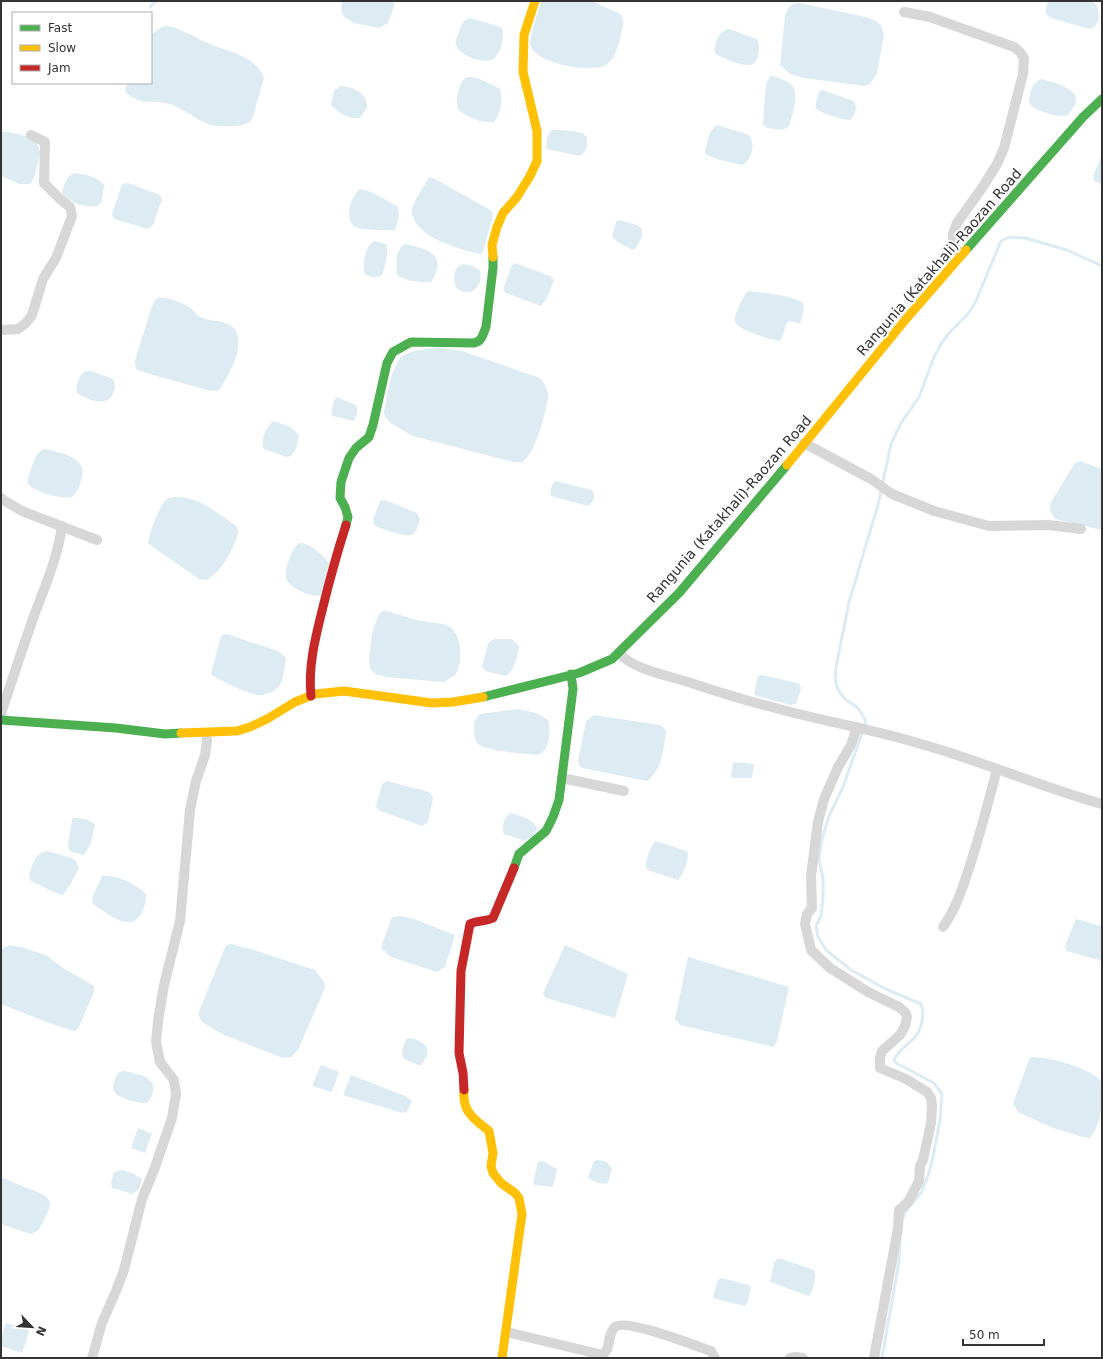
<svg xmlns="http://www.w3.org/2000/svg" width="1103" height="1359" font-family="'DejaVu Sans',sans-serif">
	<style>
		.water { fill: #ddebf3 }
		.lines { fill: none; stroke-linecap: round; stroke-linejoin: round }
		.stream { stroke: #ddebf3; stroke-width: 3 }
		.street { stroke: #d7d7d7; stroke-width: 10 }
		.fast { stroke: #4caf50; stroke-width: 9 }
		.slow { stroke: #ffc107; stroke-width: 9 }
		.jam { stroke: #c62828; stroke-width: 9 }
		.labels { text-anchor: middle; stroke-width: 4; stroke-linejoin: round; paint-order: stroke }
		.street-label { font-size: 14px; fill: #333; stroke: #fff }
	</style>
	<rect width="100%" height="100%" fill="#fff"/>
	<!-- water -->
	<g class="water">
		<polygon points="342,1 394,1 394,6 388,23 379,28 354,23 344,17 341,10"/>
		<path d="M541,1H592L620,14C625,19 623,25 622,31C619,43 616,60 604,66C589,73 531,63 530,43C530,37 539,8 541,1Z"/>
		<path d="M1048,1H1092C1102,8 1101,26 1090,29L1051,18L1046,14V9Z"/>
		<path d="M799,3L866,17L876,21L881,25L884,35L877,73L870,84L864,86L804,78L790,74L780,65L785,16C788,7 790,4 799,3Z"/>
		<path d="M470,18L501,27L503,31C503,40 501,54 493,59C485,65 457,55 456,44C455,39 459,33 460,29C462,23 464,20 470,18Z"/>
		<path d="M164,26C180,26 196,39 210,44C222,49 235,52 246,58C253,62 262,70 264,78L252,119C247,125 240,126 233,126C225,126 216,127 208,124C195,119 184,109 170,104C154,99 138,107 125,91L127,83H151V37L153,33Z"/>
		<path d="M729,29C733,30 754,38 758,40C760,46 759,60 753,64C746,68 720,58 715,53C714,44 718,31 729,29Z"/>
		<path d="M770,76C775,76 778,77 782,79C786,81 791,83 793,86C799,94 792,120 788,127L782,130L767,128L763,124L766,84Z"/>
		<path d="M466,77C477,76 491,84 500,89C503,101 501,112 494,122C479,123 470,118 458,110C456,98 457,86 466,77Z"/>
		<path d="M1041,79C1049,81 1074,87 1076,98C1077,104 1071,110 1068,115C1066,115 1063,116 1062,116C1055,116 1033,110 1030,104C1028,100 1030,95 1031,91C1033,85 1035,82 1041,79Z"/>
		<path d="M340,86C352,86 368,93 367,107L360,118C350,120 338,113 331,105L334,91Z"/>
		<path d="M821,90L825,91L854,101C858,107 855,116 850,120C843,120 819,113 816,108C815,105 816,102 817,99C818,95 818,93 821,90Z"/>
		<path d="M717,125L749,135C756,142 752,163 741,165C732,162 710,159 705,153C707,142 708,131 717,125Z"/>
		<path d="M552,130C560,130 581,130 586,136C588,139 587,143 587,146C586,150 584,153 580,156L547,149C546,141 546,135 552,130Z"/>
		<path d="M1,131C12,133 36,135 39,148C41,153 39,159 38,163C36,170 35,178 30,184H20L1,176Z"/>
		<polygon points="1102,154 1102,185 1094,181 1093,176"/>
		<path d="M76,173C86,175 97,176 104,185L102,201L98,206C85,208 70,203 62,193C64,184 66,175 76,173Z"/>
		<path d="M429,177L435,179L492,211L493,216L483,252L480,254C459,249 413,237 412,211C412,202 425,186 429,177Z"/>
		<polygon points="128,183 160,195 162,199 153,225 148,229 114,219 112,214 122,184"/>
		<path d="M360,189L371,192L397,206C401,214 398,222 395,230C389,231 358,230 354,226C344,217 351,196 360,189Z"/>
		<path d="M619,220L637,225L642,229V237L636,248L632,250C625,246 616,242 612,236L616,222Z"/>
		<path d="M375,241L386,244C389,253 385,267 382,275C376,279 370,277 365,274C362,266 365,244 375,241Z"/>
		<path d="M405,244C429,249 448,255 431,282C421,283 405,281 397,275V255L401,247Z"/>
		<polygon points="515,263 550,276 554,280 547,298 541,306 506,293 503,289 512,265"/>
		<path d="M463,264L473,266L480,271C484,289 466,300 455,286C454,277 453,267 463,264Z"/>
		<path d="M749,291C763,293 792,295 803,303L804,308L801,322L800,323L788,321C784,327 784,335 780,341C772,340 737,330 735,322C733,315 743,299 746,293Z"/>
		<path d="M157,298C168,296 183,303 192,309C194,311 196,314 198,316C207,321 219,320 228,324C252,336 229,376 219,390L211,391L146,373L136,369L135,360L152,306Z"/>
		<path d="M441,348L462,351L540,378C545,384 548,389 548,397C547,410 534,457 522,462C518,463 513,462 509,461L413,436L392,424L385,417L384,412C387,398 391,362 404,355C415,349 430,349 441,348Z"/>
		<path d="M85,371H91L113,379C115,384 116,387 114,391C109,409 88,400 77,393C75,386 79,375 85,371Z"/>
		<path d="M337,397L356,405C359,410 356,418 353,421L333,416L331,414L334,401Z"/>
		<path d="M274,421L290,427L299,435L296,449L291,456L286,457L264,449C260,440 266,426 274,421Z"/>
		<path d="M43,449C50,449 57,452 64,454C77,459 87,465 81,481C79,488 77,492 72,497C60,499 34,493 27,482C31,472 33,455 43,449Z"/>
		<polygon points="1080,461 1102,469 1102,530 1055,519 1050,510 1050,504 1075,463"/>
		<path d="M555,481L592,490C596,497 594,502 588,506L551,496C550,490 551,486 555,481Z"/>
		<path d="M179,497C202,499 217,513 235,525L238,530V534C231,553 224,569 207,580L199,579L157,550L148,543C149,535 160,503 167,499C170,497 176,497 179,497Z"/>
		<path d="M385,500L417,513L420,519C416,536 412,538 395,533C388,531 381,529 374,525L373,520L380,501Z"/>
		<path d="M299,543C311,543 321,554 329,563L321,595C312,599 292,588 287,581C282,573 292,547 299,543Z"/>
		<polygon points="384,610 416,620 443,624 452,628 457,636 460,647 460,660 458,670 455,675 444,682 385,677 375,674 370,668 369,658 372,633 379,614"/>
		<path d="M227,634L278,651L286,658C285,666 284,675 281,683C278,690 268,695 260,695C249,695 224,682 213,676L211,673L221,637L223,635Z"/>
		<path d="M495,639H512L519,646C518,655 514,672 506,676L485,671L482,666L488,644L490,641Z"/>
		<polygon points="762,675 797,683 800,685 801,689 796,704 790,705 757,696 754,694 758,676"/>
		<path d="M518,709L536,713L548,720C551,730 550,753 537,755C527,754 482,751 477,743C475,740 475,735 474,731C474,724 474,719 480,714Z"/>
		<path d="M594,715L660,725L664,728L666,732C663,750 663,768 647,781L582,768L579,765L578,761L586,721Z"/>
		<polygon points="733,762 754,764 752,778 731,778"/>
		<polygon points="387,781 429,792 433,798 428,822 422,826 378,810 376,806 382,784"/>
		<path d="M510,813C519,815 533,819 537,828L534,836L525,841L504,834C501,828 504,817 510,813Z"/>
		<path d="M73,818C80,818 91,819 95,825L91,843L84,855L72,852L69,850L68,844L72,820Z"/>
		<path d="M655,841L687,851C690,859 683,874 678,880L647,870C644,861 650,848 655,841Z"/>
		<path d="M47,851L72,858L76,861L79,868L70,885L63,895L58,894L31,881L29,875C33,864 34,854 47,851Z"/>
		<path d="M102,876C116,874 136,884 146,894C146,901 145,906 142,912C132,935 105,912 93,904L92,898Z"/>
		<polygon points="400,916 414,919 455,935 445,967 437,972 391,957 382,949 382,944 392,917"/>
		<polygon points="1076,919 1102,926 1102,961 1067,951 1065,946"/>
		<polygon points="231,944 251,949 315,970 324,982 325,988 298,1050 291,1057 283,1058 224,1035 202,1022 198,1014 226,945"/>
		<polygon points="10,945 24,948 46,955 63,968 94,986 94,992 78,1029 73,1031 44,1021 1,1004 1,953 3,948"/>
		<polygon points="565,945 628,974 615,1018 546,998 543,993"/>
		<polygon points="688,957 789,987 777,1041 774,1047 680,1025 675,1019"/>
		<path d="M409,1038C413,1038 415,1039 419,1041C432,1047 428,1056 421,1065H418L404,1059C400,1052 404,1046 406,1039Z"/>
		<path d="M1030,1057C1050,1057 1089,1067 1102,1082C1102,1104 1103,1120 1090,1138L1083,1137L1053,1128L1018,1112L1013,1103Z"/>
		<polygon points="321,1065 339,1072 332,1092 312,1086"/>
		<path d="M125,1071C136,1074 156,1076 153,1091C152,1096 150,1100 147,1103C139,1104 117,1098 114,1091C111,1085 116,1077 119,1072Z"/>
		<polygon points="351,1075 405,1096 412,1101 407,1112 402,1113 343,1095"/>
		<polygon points="138,1128 152,1134 145,1153 131,1148"/>
		<path d="M598,1160L607,1162L612,1169L608,1183C602,1185 592,1182 588,1177L594,1161Z"/>
		<polygon points="543,1161 557,1169 553,1187 535,1185 533,1183 538,1162"/>
		<polygon points="122,1170 132,1173 142,1179 139,1189 133,1194 112,1188 111,1183 114,1172"/>
		<polygon points="1,1177 44,1195 49,1200 50,1205 49,1210 38,1231 30,1234 1,1224"/>
		<path d="M779,1258L814,1270C817,1277 814,1289 809,1296L770,1282L774,1263L777,1259Z"/>
		<polygon points="721,1278 749,1285 751,1288 748,1301 745,1306 716,1299 713,1297 718,1280"/>
		<polygon points="6,1323 26,1328 29,1332 22,1353 1,1346 1,1337"/>
	</g>
	<g class="lines">
		<!-- stream -->
		<g class="stream">
			<polyline points="150,7 156,1"/>
			<path d="M902,1220L906,1211L921,1193L928,1176L933,1157L940,1120L942,1094L934,1083L896,1063L894,1060C899,1049 908,1045 915,1037C922,1028 925,1014 921,1004L886,989L851,970L826,950L818,937L816,926L821,916L823,898V878L819,860L821,843L829,816L843,787L865,725V719L858,708L844,698L838,690L835,679L836,667L849,602L878,505L891,444L901,423L919,397L934,357L941,344L950,332L968,314L975,303L1001,241L1010,237L1025,238L1067,250L1102,266"/>
			<polyline points="882,1358 899,1262 900,1243"/>
		</g>
		<!-- street -->
		<g class="street">
			<polyline points="904,12 930,17 1014,47 1020,52 1024,58 1023,74 1004,148 997,164 982,188 957,223 953,234 953,246 962,255"/>
			<polyline points="1,330 18,329 26,323 32,315 43,279 56,258 72,216 70,207 61,200 44,183 45,142 31,135"/>
			<polyline points="804,443 871,479 892,494 934,511 989,526 1049,525 1081,529"/>
			<polyline points="1,498 5,501 22,511 97,540"/>
			<path d="M619,653C634,670 666,675 688,682C715,691 743,700 772,707C821,721 872,729 921,744C982,761 1041,787 1102,804"/>
			<path d="M1,714C12,680 23,647 35,613C46,584 58,556 62,526"/>
			<polyline points="857,727 851,745 838,767 824,799 818,822 811,876 812,908 807,914 805,924 811,950 830,968 868,992 899,1007 905,1012 907,1017 905,1026 900,1035 882,1051 880,1058 880,1068 906,1079 927,1092 931,1098 932,1106 931,1123 923,1160 920,1166 919,1181 908,1202 899,1210 898,1228 874,1358"/>
			<polyline points="562,778 624,791"/>
			<path d="M943,927C957,907 964,884 971,862C981,831 989,800 997,769"/>
			<path d="M506,1332L603,1355C611,1349 607,1334 615,1327C625,1318 696,1346 711,1351L715,1358"/>
			<polyline points="92,1358 102,1323 116,1291 124,1270 142,1199 154,1170 172,1118 176,1094 174,1080 160,1062 156,1042 158,1021 164,985 180,921 190,810 196,781 205,755 207,741 206,733"/>
			<polyline points="790,1358 796,1357 803,1358"/>
		</g>
		<!-- fast -->
		<g class="fast">
			<polyline points="966,250 1083,117 1102,99"/>
			<polyline points="346,525 348,517 345,507 340,498 341,482 349,458 356,448 369,437 373,425 387,363 393,352 411,342 474,343 479,341 482,337 486,327 493,268 493,257"/>
			<polyline points="483,697 579,673 612,659 679,593 787,465"/>
			<polyline points="1,720 116,728 165,734 181,733"/>
			<polyline points="514,868 519,854 546,831 553,817 559,800 573,689 571,674"/>
		</g>
		<!-- slow -->
		<g class="slow">
			<polyline points="493,257 492,245 497,227 503,213 517,197 530,176 537,161 537,131 523,72 524,35 535,1"/>
			<polyline points="787,465 906,319 966,250"/>
			<polyline points="181,733 237,731 250,727 267,719 295,702 315,694 344,691 432,703 453,702 483,697"/>
			<path d="M464,1090C462,1112 474,1119 489,1131L493,1153L491,1166L493,1173L501,1183L515,1193L519,1198L522,1214L502,1358"/>
		</g>
		<!-- jam -->
		<g class="jam">
			<path d="M311,696C308,667 315,639 322,611C329,582 337,553 346,525"/>
			<path d="M464,1090L463,1073L459,1053L461,971L470,924C477,920 485,922 493,918L514,868"/>
		</g>
	</g>
	<g class="labels">
		<!-- street labels -->
		<g class="street-label">
			<text transform="translate(939 262) rotate(-49)" y="5">Rangunia (Katakhali)-Raozan Road</text>
			<text transform="translate(729 509) rotate(-49)" y="5">Rangunia (Katakhali)-Raozan Road</text>
		</g>
	</g>
	<!-- border -->
	<rect width="1103" height="1359" fill="none" stroke="#333333" stroke-width="4"/>
	<!-- legend -->
	<rect x="12" y="12" width="140" height="72" fill="#ffffff" stroke="#adadad"/>
	<rect x="20" y="25" width="20" height="6" fill="#4caf50" stroke="#adadad"/>
	<text x="48" y="32" font-size="12" fill="#333333">Fast</text>
	<rect x="20" y="45" width="20" height="6" fill="#ffc107" stroke="#adadad"/>
	<text x="48" y="52" font-size="12" fill="#333333">Slow</text>
	<rect x="20" y="65" width="20" height="6" fill="#c62828" stroke="#adadad"/>
	<text x="48" y="72" font-size="12" fill="#333333">Jam</text>
	<!-- north arrow -->
	<g transform="translate(32 1327) rotate(115)" stroke="#ffffff" stroke-width="3" paint-order="stroke">
	<path d="M0-3L7 15L0 10L-7 15Z" fill="#333333"/>
	<text y="-6" font-size="11" font-weight="bold" text-anchor="middle" fill="#333333">N</text>
	</g>
	<!-- scale -->
	<path d="M963 1339v6h81v-6" fill="none" stroke="#333333" stroke-width="2"/>
	<text x="969" y="1339" font-size="12" fill="#333333" stroke="#ffffff" stroke-width="3" paint-order="stroke">50 m</text>
</svg>
